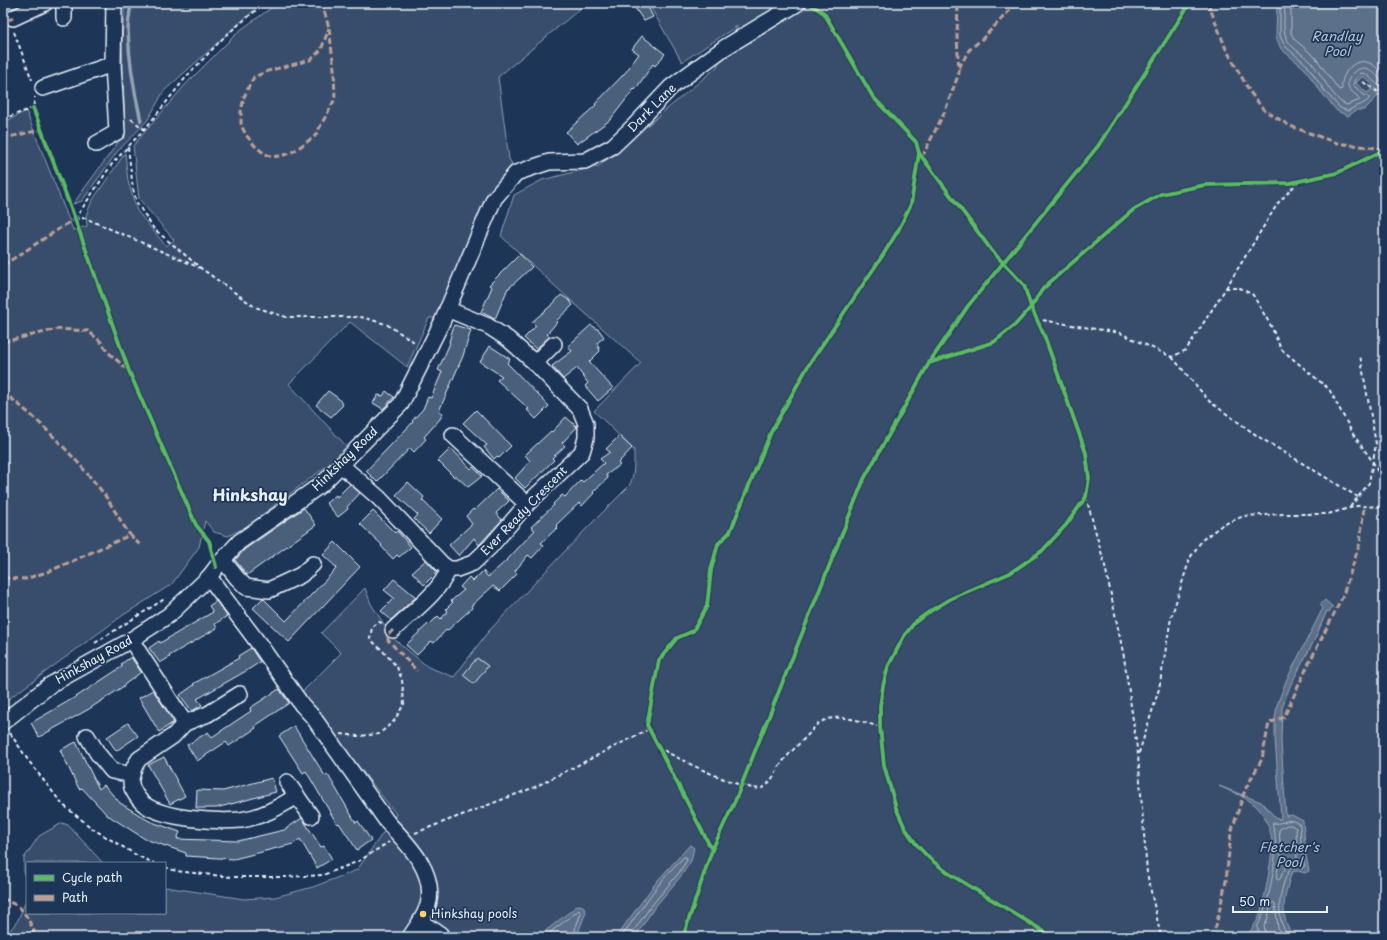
<svg xmlns="http://www.w3.org/2000/svg" width="1387" height="940" font-family="'Playpen Sans',sans-serif">
	<style>
		.green { fill: #374d6c; stroke: #909fb2 }
		.water { fill: #5d7089; stroke: #95a4b5 }
		.lines { fill: none; stroke-linecap: round; stroke-linejoin: round }
		.shore { stroke: #b0bdcc; stroke-width: 1 }
		.stream { stroke: #95a4b5; stroke-width: 3.5 }
		.building { fill: #495e7a; stroke: #e8f1f8 }
		.minor-casing { stroke: #e8f1f8; stroke-width: 18 }
		.path { stroke: #e8f1f8; stroke-width: 2; stroke-dasharray: 4 3; stroke-linecap: butt }
		.minor { stroke: #1d3557; stroke-width: 15 }
		.quiet { stroke: #bda197; stroke-width: 3; stroke-dasharray: 6 3; stroke-linecap: butt }
		.cycleway-casing { stroke: #1d3557; stroke-width: 6 }
		.cycleway { stroke: #5cba63; stroke-width: 4 }
		.poi-dot { fill: #ffd166; stroke: #1d3557; stroke-width: 1.5 }
		.labels { text-anchor: middle; stroke-width: 3.5; stroke-linejoin: round; paint-order: stroke }
		.street-label { font-size: 12px; fill: #e8f1f8; stroke: #1d3557 }
		.poi-label { font-size: 12px; fill: #e8f1f8; stroke: #1d3557; text-anchor: start }
		.water-label { font-size: 13px; font-style: italic; fill: #b7c4d1; stroke: #1d3557 }
		.district-label { font-size: 16px; font-weight: bold; fill: #e8f1f8; stroke: #1d3557 }
	</style>
	<rect width="100%" height="100%" fill="#1d3557"/>
	<filter id="ink" filterUnits="userSpaceOnUse"><feTurbulence type="fractalNoise" baseFrequency=".025" numOctaves="2"/><feDisplacementMap in="SourceGraphic" scale="8" xChannelSelector="R" yChannelSelector="G"/><feConvolveMatrix kernelMatrix="1 2 1 2 8 2 1 2 1" color-interpolation-filters="sRGB"/></filter>
	<g filter="url(#ink)">
		<!-- green -->
		<g class="green">
			<polygon points="125,3 262,3 164,91 147,121 117,152 82,201 73,204 125,133 122,40"/>
			<polygon points="278,3 587,3 498,77 509,159 514,167 487,195 444,297 437,318 429,318 407,367 350,322 289,384 349,449 246,527 228,536 214,532 205,521 199,547 172,584 122,616 3,703 3,123 26,111 73,230 87,226 86,215 92,201 125,153 128,181 137,211 166,246 174,240 139,199 133,146 185,85 239,31"/>
			<path d="M648,3H1384V937H5L18,920L27,898V913H165V887L244,899L275,897L313,887L357,870L396,814L301,693L341,653L321,633L365,588L371,604L393,638L428,667L454,677L487,633L586,529L629,486C635,475 634,462 634,450L594,411L641,363L556,287L501,236L514,195L542,180L599,166L717,67L724,48L737,26L682,62Z"/>
			<polygon points="62,823 68,825 103,863 27,863 27,888 24,871 24,858 39,836"/>
		</g>
		<!-- water -->
		<g class="water">
			<polygon points="1277,3 1384,3 1384,88 1381,92 1372,87 1373,85 1363,76 1356,83 1367,93 1372,89 1379,95 1364,110 1356,110 1348,116 1337,111 1321,92 1304,68 1281,49 1276,37"/>
			<path d="M1325,600L1333,607L1329,612L1327,611L1314,641L1290,686L1282,708L1281,741L1286,816L1292,815L1303,821L1306,856L1309,871L1305,873L1298,871L1292,872C1285,892 1277,920 1295,937H1258L1256,931L1250,937H1245C1250,932 1256,924 1259,917C1264,902 1275,849 1271,835C1269,826 1264,814 1257,807C1247,797 1232,792 1219,786L1261,802L1277,819H1281L1275,739V719L1277,705L1286,681L1323,608L1320,605Z"/>
			<polygon points="690,845 694,848 691,861 681,876 654,908 635,937 616,937 657,881"/>
			<polygon points="578,905 583,906 586,912 579,930 580,936 582,937 538,937"/>
		</g>
		<g class="lines">
			<!-- shore -->
			<g class="shore">
				<path d="M1280,3V36L1285,46L1307,65L1324,90L1340,108L1348,111C1356,105 1362,106 1369,99V97L1364,95L1353,85L1354,81L1361,73L1366,74L1379,86H1384"/>
				<path d="M1285,3C1285,13 1282,27 1286,37C1290,48 1302,53 1310,61C1320,71 1334,102 1347,105L1360,100C1357,94 1349,92 1348,85C1347,81 1350,77 1353,74C1363,62 1373,70 1381,81H1384"/>
				<path d="M1291,3V33L1294,39L1315,57L1339,90L1342,89C1340,77 1351,59 1366,62C1373,63 1379,70 1384,75"/>
				<polygon points="1287,825 1291,825 1296,828 1297,860 1286,866 1280,879 1278,880 1276,878 1281,855 1279,830"/>
				<polyline points="544,937 579,910 581,913 575,929 577,937"/>
				<path d="M621,937C641,910 659,880 684,857H686L687,860L678,874L651,906L632,933V937"/>
				<path d="M1261,937L1257,927C1268,909 1278,857 1275,836C1275,832 1273,828 1272,824L1273,823C1285,825 1288,815 1300,825L1302,857L1305,866L1303,868L1297,867L1290,869C1279,888 1274,920 1289,937"/>
				<polyline points="1266,937 1264,926 1267,921 1271,904 1273,902 1275,904 1278,928 1283,937"/>
			</g>
			<!-- stream -->
			<path class="stream" d="M131,3C130,12 128,22 128,31C129,61 134,91 141,121"/>
		</g>
		<!-- building -->
		<g class="building">
			<polygon points="646,3 653,17 644,21 635,8"/>
			<polygon points="642,36 665,54 655,66 653,64 635,90 634,89 610,120 577,144 566,132 596,105 595,104 625,73 639,54 632,49"/>
			<polygon points="520,254 532,267 509,288 508,288 495,319 481,312 492,287 489,285"/>
			<polygon points="561,295 569,300 573,305 556,321 557,322 547,334 550,336 536,349 524,338 536,326 532,322 554,303"/>
			<polygon points="454,325 471,330 463,356 439,411 443,413 440,419 424,437 426,439 414,452 410,448 377,482 366,471 413,422 412,421 423,409 428,397 431,398 442,372 438,370 450,343 449,342"/>
			<polygon points="591,325 599,330 604,337 597,343 600,351 589,362 613,388 598,401 585,386 588,383 577,368 563,379 552,366 572,351 568,346"/>
			<polygon points="490,346 510,359 507,363 549,406 536,419 527,410 529,409 497,380 502,376 480,362"/>
			<polygon points="328,391 338,398 343,405 331,417 316,405"/>
			<polygon points="386,391 394,397 383,409 373,403 378,395 383,396"/>
			<polygon points="476,410 511,446 499,458 497,456 494,459 484,447 487,445 463,423"/>
			<polygon points="566,417 577,427 562,443 565,446 552,458 554,460 525,488 515,478 530,461 525,455 551,431 552,432"/>
			<polygon points="619,436 632,448 618,463 620,465 606,475 608,478 593,492 594,493 582,506 579,503 556,525 558,527 541,543 544,545 532,558 528,555 515,571 517,574 500,591 493,586 471,606 472,608 448,630 447,629 434,643 431,641 417,655 406,645 429,623 430,624 438,616 441,619 448,611 446,609 453,602 451,601 464,590 460,587 469,577 473,581 483,571 488,577 507,560 535,530 531,527 554,505 553,504 562,495 565,497 581,480 583,482 604,463 600,459 610,452 606,449"/>
			<polygon points="451,448 471,469 473,467 482,476 476,481 468,487 456,476 454,477 438,461"/>
			<polygon points="408,482 424,497 422,500 442,519 429,533 414,519 418,515 396,495"/>
			<polygon points="350,484 360,493 347,507 348,509 338,517 326,503 336,495 337,497"/>
			<polygon points="497,489 509,501 496,513 502,520 479,545 474,538 459,556 449,545 472,524 466,516 473,509 475,510"/>
			<polygon points="304,508 316,525 247,575 235,560 245,549"/>
			<polygon points="373,511 395,533 397,531 411,547 399,557 397,555 393,559 381,546 382,545 360,524"/>
			<polygon points="335,542 360,567 289,642 253,608 263,598 286,621 337,568 323,555"/>
			<polygon points="426,560 437,572 424,585 412,572"/>
			<polygon points="394,579 416,597 391,620 381,611 394,598 384,590"/>
			<polygon points="216,601 227,616 215,624 217,628 169,656 170,657 160,663 149,648 159,641 160,643 213,612 209,606"/>
			<polygon points="251,648 260,662 246,671 197,699 202,705 192,711 180,695 194,685 193,684 239,658 238,656"/>
			<polygon points="131,657 141,672 124,685 124,686 89,709 39,737 31,723 79,695 123,666 121,664"/>
			<polygon points="477,658 488,666 474,684 463,675"/>
			<polygon points="279,689 289,703 255,726 256,728 229,746 226,742 197,761 187,745 208,732 212,737 251,711 250,708"/>
			<polygon points="153,690 174,722 159,732 139,698"/>
			<polygon points="128,723 138,736 116,751 107,737"/>
			<polygon points="294,726 325,776 328,775 356,823 358,821 371,840 357,850 339,823 337,824 306,771 303,773 279,736"/>
			<polygon points="76,742 99,789 104,785 120,803 149,821 180,832 177,839 238,841 284,830 302,818 321,847 324,846 332,859 317,868 300,839 293,844 234,859 186,856 186,853 145,839 109,816 108,816 82,788 79,789 60,750"/>
			<polygon points="164,757 185,796 170,804 148,765"/>
			<polygon points="272,778 276,792 216,808 196,808 197,790 223,791"/>
		</g>
		<g class="lines">
			<defs>
				<g id="minor">
					<polyline points="13,18 45,3"/>
					<polyline points="64,18 64,3"/>
					<polyline points="43,88 113,64"/>
					<polyline points="96,144 117,132 113,64 114,3"/>
					<polyline points="535,363 554,344"/>
					<polyline points="453,435 527,504"/>
					<polyline points="341,465 379,498 442,564 449,569 457,569 473,563 490,547 527,504 582,452 586,438 586,424 580,409 535,363 508,339 488,326 447,309"/>
					<polyline points="223,560 237,578 246,587 269,590 301,575 313,564"/>
					<path d="M209,577L259,644L302,705L313,717L388,823C408,844 437,873 428,905C426,911 423,917 420,922L440,934"/>
					<path d="M393,630C413,611 438,594 449,569"/>
					<path d="M131,640L185,723L173,736L139,759C133,767 129,779 132,788C135,794 139,801 145,805C166,819 215,822 241,820C262,817 279,807 297,796"/>
					<polyline points="3,722 50,685 131,640 169,615 209,577 219,564 239,542 322,484 401,404 442,322 494,199 516,173 549,162 585,161 613,146 635,125 671,87 724,48 798,3"/>
					<polyline points="185,723 208,714 240,694"/>
					<polyline points="87,736 98,754 112,771 132,775"/>
					<polyline points="287,782 311,816"/>
					<polyline points="410,937 420,922"/>
				</g>
			</defs>
			<!-- minor casing -->
			<use href="#minor" class="minor-casing"/>
			<!-- path -->
			<g class="path">
				<polyline points="3,3 5,9"/>
				<polyline points="14,32 32,80"/>
				<polyline points="1363,82 1384,96"/>
				<polyline points="3,119 33,108 35,97"/>
				<polyline points="131,119 144,129"/>
				<polyline points="128,147 133,189 137,203 154,229 202,269 255,307 286,317 361,317 386,324 416,343"/>
				<polyline points="75,219 112,164 149,124 187,76 226,35 265,3"/>
				<polyline points="75,219 85,218 200,268"/>
				<polyline points="1226,288 1278,203 1299,181"/>
				<polyline points="1036,319 1120,333 1172,357 1186,350 1226,288 1240,288 1253,295 1271,326 1281,349 1329,389 1353,434 1373,462 1384,484"/>
				<polyline points="1172,357 1210,402 1259,437 1358,497"/>
				<polyline points="1086,497 1105,566 1124,657 1138,755 1147,873 1161,937"/>
				<polyline points="1350,507 1369,483 1376,444 1360,355"/>
				<polyline points="95,643 166,598"/>
				<polyline points="10,733 28,760 62,804 93,829 138,856 154,863"/>
				<polyline points="341,734 358,736 379,734 394,721 404,704 402,680 397,667 383,651 370,639 372,627 379,622 382,623"/>
				<path d="M658,747C674,757 746,793 762,788C770,785 775,773 779,767C787,755 796,747 806,737C810,733 815,725 821,722C839,712 862,722 880,727"/>
				<polyline points="1139,753 1159,689 1171,618 1190,558 1202,540 1222,525 1244,516 1284,514 1328,514 1357,506 1384,507"/>
				<polyline points="415,833 535,787 649,729"/>
				<polyline points="165,867 176,871 231,877 285,877 323,875 359,861 389,842"/>
			</g>
			<!-- minor -->
			<use href="#minor" class="minor"/>
			<!-- quiet -->
			<g class="quiet">
				<polyline points="322,3 329,28 334,69 335,99 315,136 294,151 284,155 273,157 265,154 256,147 246,135 241,125 241,112 244,97 249,86 254,77 268,71 310,60 321,50 329,28"/>
				<polyline points="1208,3 1226,49 1250,92 1264,110 1290,126 1337,143 1384,149"/>
				<polyline points="9,20 13,18"/>
				<polyline points="959,68 969,50 982,39 1015,5 1015,3"/>
				<polyline points="3,135 9,137 40,130"/>
				<polyline points="922,157 945,111 959,73 957,36 958,3"/>
				<path d="M3,265C28,250 51,233 75,219"/>
				<polyline points="3,342 58,329 88,331 100,341 110,354 128,370"/>
				<path d="M3,392C41,421 74,456 104,494C113,507 121,522 130,535"/>
				<polyline points="3,578 25,579 50,571 130,535 140,545"/>
				<polyline points="393,630 388,635 388,640 417,671"/>
				<path d="M3,897C7,902 13,903 17,906C25,911 30,923 34,931L27,937"/>
				<polyline points="1211,937 1216,926 1226,881 1231,833 1245,790 1262,759 1269,723 1284,717 1308,665 1342,598 1360,543 1364,507"/>
			</g>
			<defs>
				<g id="cycleway">
					<polyline points="808,3 824,13 873,97 916,142 919,153 992,251 1024,285 1031,307 1044,335 1086,453 1089,478 1086,497 1066,525 1042,551 1010,573 950,599 932,610 915,622 904,636 888,667 883,686 880,706 880,727 884,765 896,808 905,828 916,844 929,858 948,873 1053,937"/>
					<polyline points="33,108 75,219 129,371 196,525 209,541 216,567"/>
					<polyline points="929,363 994,342 1016,324 1031,307 1042,290 1049,283 1133,210 1161,194 1205,185 1290,183 1337,173 1384,150"/>
					<polyline points="712,850 647,725 659,660 677,638 693,631 707,606 711,570 718,544 730,532 771,432 808,366 883,255 899,229 911,204 919,153"/>
					<polyline points="683,937 712,850 735,801 864,479 929,363 968,306 1098,146 1190,3"/>
				</g>
			</defs>
			<!-- cycleway casing -->
			<use href="#cycleway" class="cycleway-casing"/>
			<!-- cycleway -->
			<use href="#cycleway" class="cycleway"/>
		</g>
	</g>
	<!-- markers -->
	<circle class="poi-dot" cx="423" cy="914" r="4"/>
	<g class="labels">
		<!-- street labels -->
		<g class="street-label">
			<text transform="translate(652 108) rotate(-45)" y="4">Dark Lane</text>
			<text transform="translate(345 459) rotate(-44)" y="4">Hinkshay Road</text>
			<text transform="translate(524 511) rotate(-46)" y="4">Ever Ready Crescent</text>
			<text transform="translate(94 660) rotate(-29)" y="4">Hinkshay Road</text>
		</g>
		<!-- poi labels -->
		<g class="poi-label">
			<text x="431" y="918">Hinkshay pools</text>
		</g>
		<!-- water labels -->
		<g class="water-label">
			<text x="1337" y="41">Randlay<tspan x="1337" dy="15">Pool</tspan></text>
			<text x="1289" y="852">Fletcher's<tspan x="1289" dy="15">Pool</tspan></text>
		</g>
		<!-- district labels -->
		<g class="district-label">
			<text x="250" y="501">Hinkshay</text>
		</g>
	</g>
	<!-- margin -->
	<rect width="1387" height="940" fill="none" stroke="#1d3557" stroke-width="16"/>
	<rect x="8" y="8" width="1371" height="924" fill="none" stroke="#e8f1f8" stroke-width="1.5" filter="url(#ink)"/>
	<!-- legend -->
	<rect x="26" y="862" width="140" height="52" fill="#1d3557" stroke="#6e8097"/>
	<rect x="34" y="875" width="20" height="6" fill="#5cba63" stroke="#6e8097"/>
	<text x="62" y="882" font-size="12" fill="#e8f1f8">Cycle path</text>
	<rect x="34" y="895" width="20" height="6" fill="#bda197" stroke="#6e8097"/>
	<text x="62" y="902" font-size="12" fill="#e8f1f8">Path</text>
	<!-- scale -->
	<path d="M1233 906v6h94v-6" fill="none" stroke="#e8f1f8" stroke-width="2"/>
	<text x="1239" y="906" font-size="12" fill="#e8f1f8" stroke="#1d3557" stroke-width="3" paint-order="stroke">50 m</text>
</svg>
